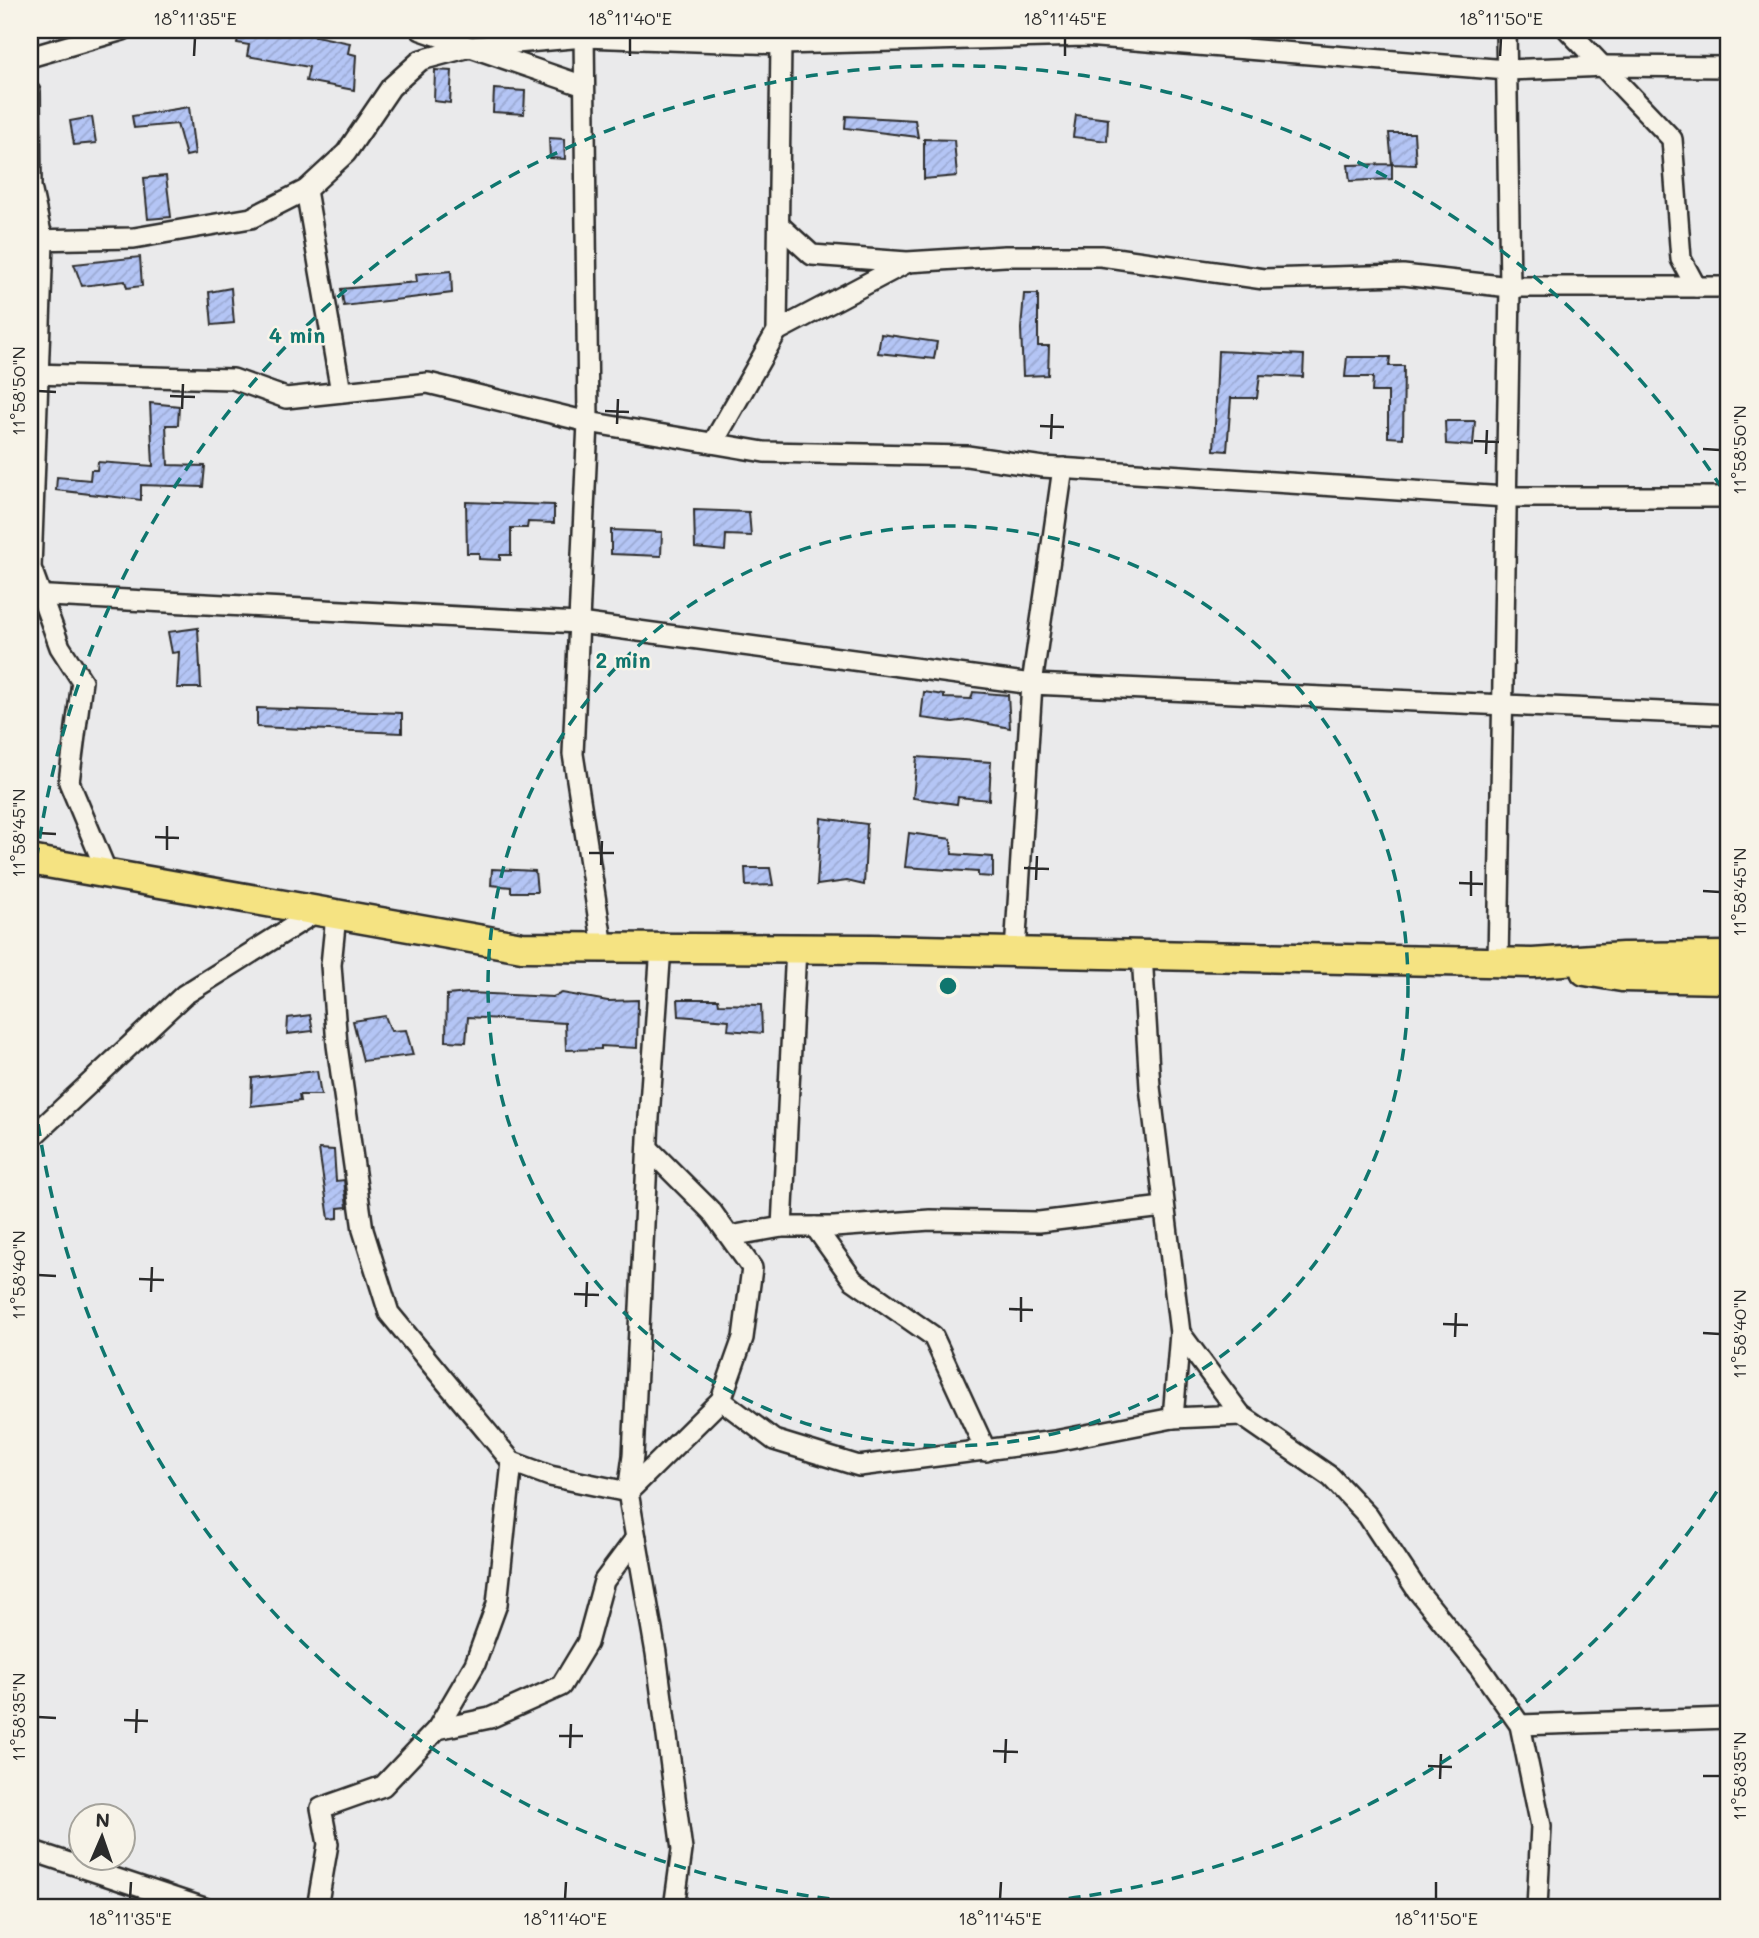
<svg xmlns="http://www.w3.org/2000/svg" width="1759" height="1938" font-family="Mali,sans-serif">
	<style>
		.building { fill: url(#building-hatch); stroke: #2b2b2b; stroke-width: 2 }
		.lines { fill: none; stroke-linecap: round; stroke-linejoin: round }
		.minor-casing { stroke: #2b2b2b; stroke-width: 24 }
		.highway-casing { stroke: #2b2b2b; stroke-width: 33 }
		.minor { stroke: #f7f3e8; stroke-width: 19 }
		.highway { stroke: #f5e382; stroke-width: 28 }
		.ticks { fill: none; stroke: #2b2b2b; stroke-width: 2.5 }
		.ring { fill: none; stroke: #0f766e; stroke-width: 3.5; stroke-dasharray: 12 9 }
		.centre { fill: #0f766e; stroke: #f7f3e8; stroke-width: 3.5 }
		.ring-label { font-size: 21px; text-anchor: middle; font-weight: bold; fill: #0f766e; stroke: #f7f3e8; stroke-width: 5; stroke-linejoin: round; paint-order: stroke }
		.neatline { fill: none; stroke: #2b2b2b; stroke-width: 2.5 }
		.ticks-label { font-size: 18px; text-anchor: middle; fill: #2b2b2b }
	</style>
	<defs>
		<pattern id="building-hatch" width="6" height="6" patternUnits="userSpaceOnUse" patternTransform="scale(1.75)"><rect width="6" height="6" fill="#b4c5f5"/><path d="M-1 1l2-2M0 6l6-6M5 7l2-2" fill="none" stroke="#9ba9d2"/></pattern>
	</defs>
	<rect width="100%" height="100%" fill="#eaeaeb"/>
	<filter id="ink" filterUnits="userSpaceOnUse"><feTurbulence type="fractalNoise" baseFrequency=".0143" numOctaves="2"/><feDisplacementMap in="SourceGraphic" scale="14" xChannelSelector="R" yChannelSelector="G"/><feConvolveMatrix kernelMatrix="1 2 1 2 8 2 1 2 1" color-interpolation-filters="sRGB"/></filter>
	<g filter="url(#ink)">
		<!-- building -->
		<g class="building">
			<polygon points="240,30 307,30 306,34 350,43 348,53 356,55 354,90 306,81 309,67 247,56 249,45 237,43"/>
			<polygon points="435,70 452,71 450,103 434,101"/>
			<polygon points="494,89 525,91 524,114 493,112"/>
			<polygon points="189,107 195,154 186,156 177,124 134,128 132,116"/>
			<polygon points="1076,115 1108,119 1107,141 1073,137"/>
			<polygon points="846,116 915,120 918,137 845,128"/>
			<polygon points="92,117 96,143 74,145 70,121"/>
			<polygon points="1389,133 1414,133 1416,165 1392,164 1392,179 1350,181 1348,165 1392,164"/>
			<polygon points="549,138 564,139 565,159 550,158"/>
			<polygon points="924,139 954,140 957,176 924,179"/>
			<polygon points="166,176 171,217 148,219 144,178"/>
			<polygon points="140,257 142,286 127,288 125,281 82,286 74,264"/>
			<polygon points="451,271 452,293 344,306 341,289 417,282 416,274"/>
			<polygon points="231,288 234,323 212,325 209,292"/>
			<polygon points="1024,294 1038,294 1038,346 1049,346 1048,375 1023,376 1021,329"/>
			<polygon points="881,334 937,342 934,359 878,353"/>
			<polygon points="1218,351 1304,355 1303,377 1260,375 1257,398 1231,398 1227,451 1214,450"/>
			<polygon points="1347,357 1390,357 1389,366 1404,366 1403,438 1388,437 1388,392 1372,392 1373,377 1345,377"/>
			<polygon points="150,403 179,406 178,425 166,425 168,465 205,466 203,487 141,485 141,500 56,490 57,477 90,480 91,470 97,470 98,462 153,466"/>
			<polygon points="1445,421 1475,421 1473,446 1446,444"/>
			<polygon points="466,502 554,505 554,523 528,522 527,528 511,528 511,555 500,555 500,560 479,559 479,553 467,553"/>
			<polygon points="694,510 749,512 751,536 726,535 725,551 695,548"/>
			<polygon points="611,530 662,532 661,556 611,554"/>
			<polygon points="198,628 201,688 177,688 179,652 172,653 168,632"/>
			<polygon points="924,692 944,695 944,698 971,699 973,692 1008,695 1010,728 968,720 953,722 921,718"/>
			<polygon points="257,708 402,713 402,733 257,727"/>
			<polygon points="917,757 991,762 989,800 958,797 957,804 913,798"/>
			<polygon points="821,818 867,824 864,885 847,881 817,885"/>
			<polygon points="909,833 951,839 952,854 993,857 993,877 978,876 978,872 905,867"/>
			<polygon points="745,868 770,868 773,885 746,886"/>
			<polygon points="492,869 535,871 537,892 511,892 511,887 491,885"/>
			<polygon points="469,993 553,997 562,993 608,1001 638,1000 637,1048 601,1046 601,1049 566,1050 565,1023 468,1017 466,1042 446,1041 447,995"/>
			<polygon points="678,999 718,999 719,1004 761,1005 762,1033 728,1030 729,1020 679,1016"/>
			<polygon points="310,1015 313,1031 287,1034 288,1018"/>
			<polygon points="385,1016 391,1031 406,1030 413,1055 363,1061 353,1021"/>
			<polygon points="317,1071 321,1095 299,1095 300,1101 251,1106 252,1078"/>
			<polygon points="319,1149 334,1150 336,1181 344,1180 347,1207 338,1208 338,1218 329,1219"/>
		</g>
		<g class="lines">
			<defs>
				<g id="minor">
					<polyline points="421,30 584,86"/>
					<polyline points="584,30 588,422 573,754 603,947"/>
					<polyline points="1568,30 1672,139 1681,259 1696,287"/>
					<polyline points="30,57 123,30"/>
					<polyline points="30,92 31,187 43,242 31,568 60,647 82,681 69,782 108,875"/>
					<polyline points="306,190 341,392"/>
					<polyline points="779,225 812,255 907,262 1005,256 1101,256 1264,279 1403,275 1510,287 1729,287"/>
					<polyline points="30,240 134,238 251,218 306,190 346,153 391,87 421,60 470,47 584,37 781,44 1085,36 1507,70 1605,66 1729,67"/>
					<polyline points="777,331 906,263"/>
					<polyline points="30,374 233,379 286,398 428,383 588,422 764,452 967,456 1043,467 1506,497 1729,497"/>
					<polyline points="713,443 777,331 781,44 785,30"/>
					<polyline points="30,595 579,623 1032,684 1063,468"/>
					<polyline points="336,915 331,965 337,1045 363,1230 389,1313 512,1462 550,1476 628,1492 721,1400 743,1338 752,1268 712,1212 648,1148"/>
					<polyline points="661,947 649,1118 633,1456 628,1492 656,1653 682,1850 674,1908"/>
					<polyline points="1015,952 1032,684 1729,715"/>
					<polyline points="1498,962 1510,287 1506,30"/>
					<polyline points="30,1139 184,995 316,912"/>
					<polyline points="782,1227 796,948"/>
					<polyline points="815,1227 853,1280 933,1336 986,1451"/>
					<polyline points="730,1236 782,1227 834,1227 930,1220 1039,1222 1163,1207"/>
					<polyline points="721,1400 774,1440 859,1466 1055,1441 1173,1418 1180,1333 1150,1087 1142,954"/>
					<polyline points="1241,1415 1331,1477 1368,1516 1417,1590 1480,1668 1520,1725 1541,1826 1537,1908"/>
					<polyline points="1173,1418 1241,1415 1180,1333"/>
					<polyline points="1520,1725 1729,1718"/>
					<polyline points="437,1729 475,1664 497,1604 512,1462"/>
					<polyline points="30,1850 204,1908"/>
					<polyline points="317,1908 328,1844 321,1808 383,1786 437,1729 490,1718 561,1686 587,1643 604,1581 636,1538"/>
				</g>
				<g id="highway">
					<polyline points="30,860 522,947 872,949 1533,963 1623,957 1729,956"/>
					<polyline points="1585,971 1622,977 1729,979"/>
				</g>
			</defs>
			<!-- minor casing -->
			<use href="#minor" class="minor-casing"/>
			<!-- highway casing -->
			<use href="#highway" class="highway-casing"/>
			<!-- minor -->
			<use href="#minor" class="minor"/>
			<!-- highway -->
			<use href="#highway" class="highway"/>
		</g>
	</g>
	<!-- ticks -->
	<path class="ticks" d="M194,56L195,38M630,56V38M1065,56V38M1500,56L1501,38M38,391L56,392M170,396L195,397M182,409L183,384M605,411L629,412M617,424L618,399M1040,426L1064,427M1051,439L1052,414M1474,441L1499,442M1703,449L1720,450M1486,454L1487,430M38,833L56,834M155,837L179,838M167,850V826M589,853H614M601,865L602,841M1024,868L1049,869M1036,880L1037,856M1459,883L1483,884M1703,891L1720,892M1471,896V871M38,1275L56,1276M139,1279L164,1280M151,1292L152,1267M574,1294L599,1295M586,1307L587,1282M1009,1309L1033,1310M1021,1322V1297M1443,1324L1468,1325M1703,1333L1720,1334M1455,1337L1456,1313M38,1717L56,1718M124,1720L148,1721M136,1733L137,1709M559,1736H583M570,1748L571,1724M993,1751L1018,1752M1005,1763L1006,1739M1428,1766L1452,1767M1703,1776H1720M1440,1779L1441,1754M130,1899L131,1882M565,1899L566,1882M1000,1899L1001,1882M1436,1899V1882"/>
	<!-- distance rings -->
	<g class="ring">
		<circle cx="948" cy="986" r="460"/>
		<path d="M1728 1474A920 920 0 0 1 30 1050M30 922A920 920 0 0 1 1728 498"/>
	</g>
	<circle cx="948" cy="986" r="10" class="centre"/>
	<g class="ring-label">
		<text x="297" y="343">4 min</text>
		<text x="623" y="668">2 min</text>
	</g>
	<!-- margin -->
	<rect width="1759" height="1938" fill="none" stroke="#f7f3e8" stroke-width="77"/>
	<!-- north arrow -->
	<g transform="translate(102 1837) rotate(2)"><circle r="33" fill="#f7f3e8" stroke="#a5a39c" stroke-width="2"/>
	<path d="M0-5L12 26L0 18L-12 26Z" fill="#2b2b2b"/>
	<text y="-10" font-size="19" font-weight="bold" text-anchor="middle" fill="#2b2b2b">N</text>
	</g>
	<rect x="38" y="38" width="1682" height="1861" class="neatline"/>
	<g class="ticks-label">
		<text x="195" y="25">18°11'35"E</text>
		<text x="630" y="25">18°11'40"E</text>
		<text x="1065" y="25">18°11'45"E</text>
		<text x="1501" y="25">18°11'50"E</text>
		<text transform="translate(19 391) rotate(-90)" y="6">11°58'50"N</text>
		<text transform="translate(1740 450) rotate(-90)" y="6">11°58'50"N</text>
		<text transform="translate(19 833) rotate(-90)" y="6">11°58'45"N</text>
		<text transform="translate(1740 892) rotate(-90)" y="6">11°58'45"N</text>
		<text transform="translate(19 1275) rotate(-90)" y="6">11°58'40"N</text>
		<text transform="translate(1740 1334) rotate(-90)" y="6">11°58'40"N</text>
		<text transform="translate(19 1717) rotate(-90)" y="6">11°58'35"N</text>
		<text transform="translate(1740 1776) rotate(-90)" y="6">11°58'35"N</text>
		<text x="130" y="1925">18°11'35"E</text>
		<text x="565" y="1925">18°11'40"E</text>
		<text x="1000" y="1925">18°11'45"E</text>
		<text x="1436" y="1925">18°11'50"E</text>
	</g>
</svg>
